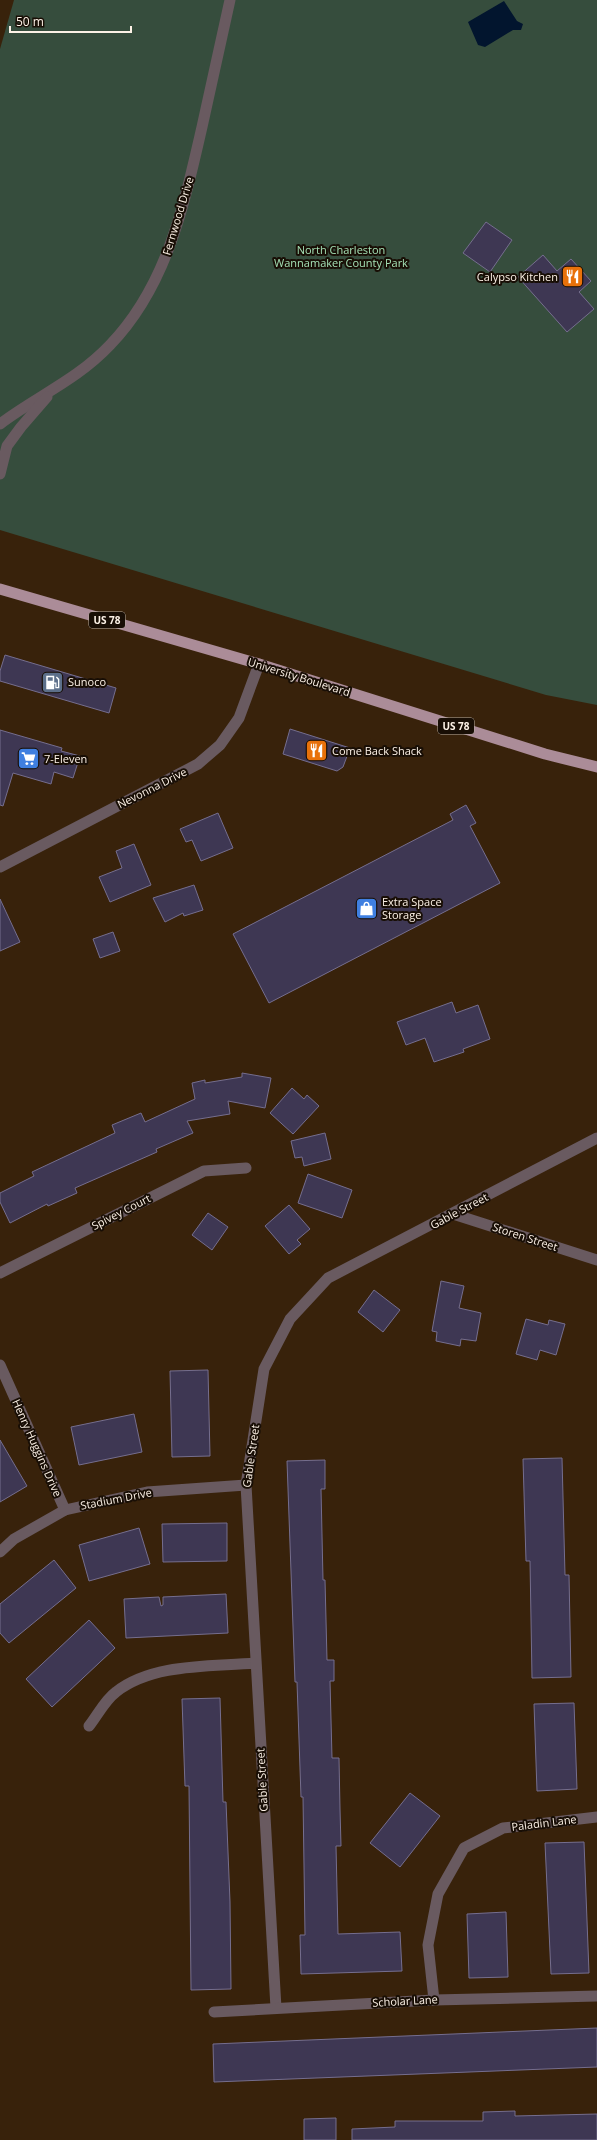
<svg xmlns="http://www.w3.org/2000/svg" width="597" height="2140" font-family="'Open Sans',sans-serif">
	<style>
		.green { fill: #364d3d }
		.water { fill: #02152e }
		.building { fill: #3e3753; stroke: #756e8e }
		.lines { fill: none; stroke-linecap: round; stroke-linejoin: round }
		.minor { stroke: #695a60; stroke-width: 11 }
		.primary { stroke: #ab8c98; stroke-width: 11 }
		.labels { text-anchor: middle; stroke-width: 4; stroke-linejoin: round; paint-order: stroke }
		.shield { fill: #180e05; stroke: #b8aea3; stroke-width: 1 }
		.shield-label { font-size: 10px; font-weight: bold; fill: #fdf2e7 }
		.street-label { font-size: 11px; fill: #fdf2e7; stroke: #180e05 }
		.park-label { font-size: 11px; fill: #a4e0b5; stroke: #180e05 }
		.poi-label { font-size: 11px; fill: #fdf2e7; stroke: #180e05; text-anchor: start }
	</style>
	<rect width="100%" height="100%" fill="#38220b"/>
	<!-- green -->
	<polygon class="green" points="14,0 597,0 597,705 546,695 0,530 0,49"/>
	<!-- water -->
	<polygon class="water" points="504,1 517,21 523,24 521,30 513,30 485,47 478,45 468,22"/>
	<!-- building -->
	<g class="building">
		<polygon points="486,222 512,240 490,272 463,253"/>
		<polygon points="543,255 557,271 571,259 591,281 579,292 594,309 567,332 518,277"/>
		<polygon points="5,655 116,688 109,713 0,681 0,671"/>
		<polygon points="290,729 350,748 343,767 337,771 283,754"/>
		<polygon points="0,730 62,748 61,751 80,756 73,778 54,772 51,784 13,773 3,806 0,805"/>
		<polygon points="466,805 476,823 470,826 500,883 269,1003 233,934 453,820 450,814"/>
		<polygon points="218,813 233,848 201,861 192,840 186,842 180,829"/>
		<polygon points="134,844 151,885 110,902 99,877 122,868 116,851"/>
		<polygon points="194,885 203,910 184,916 183,913 165,922 153,898"/>
		<polygon points="0,899 20,942 0,951"/>
		<polygon points="113,932 120,951 100,958 93,939"/>
		<polygon points="452,1002 456,1013 478,1005 490,1039 463,1049 464,1052 434,1062 425,1038 406,1045 397,1022"/>
		<polygon points="242,1073 271,1078 265,1108 228,1101 230,1114 187,1121 193,1133 156,1149 157,1152 75,1188 77,1193 48,1206 47,1204 10,1223 0,1202 0,1193 34,1176 32,1172 115,1133 112,1125 141,1113 145,1122 195,1099 192,1083 205,1080 205,1083 242,1077"/>
		<polygon points="292,1088 304,1099 307,1095 319,1106 293,1134 270,1113"/>
		<polygon points="325,1133 331,1159 304,1166 302,1157 295,1158 291,1141"/>
		<polygon points="308,1174 352,1190 342,1218 298,1203"/>
		<polygon points="289,1205 310,1229 297,1240 301,1244 289,1254 265,1226"/>
		<polygon points="208,1213 228,1227 212,1250 192,1235"/>
		<polygon points="441,1281 464,1286 459,1308 481,1313 476,1341 461,1339 460,1346 436,1341 437,1332 432,1331"/>
		<polygon points="374,1290 400,1310 383,1332 358,1312"/>
		<polygon points="526,1319 548,1325 549,1320 565,1324 556,1355 540,1350 537,1360 516,1354"/>
		<polygon points="208,1370 210,1456 172,1457 170,1371"/>
		<polygon points="134,1414 142,1452 79,1465 71,1427"/>
		<polygon points="0,1440 27,1486 0,1502"/>
		<polygon points="562,1458 565,1575 569,1575 571,1677 532,1678 530,1561 526,1561 523,1459"/>
		<polygon points="325,1460 325,1489 321,1489 323,1580 325,1580 327,1660 334,1660 334,1681 330,1681 332,1758 339,1758 340,1809 341,1846 336,1846 338,1934 400,1932 402,1971 301,1974 300,1935 305,1935 303,1797 301,1797 297,1682 295,1682 287,1461"/>
		<polygon points="227,1523 227,1561 163,1562 162,1524"/>
		<polygon points="139,1528 150,1564 89,1581 79,1545"/>
		<polygon points="54,1560 76,1588 9,1643 0,1633 0,1604"/>
		<polygon points="226,1594 228,1633 126,1638 124,1599 159,1597 161,1606 163,1605 163,1597"/>
		<polygon points="89,1620 115,1648 52,1707 26,1679"/>
		<polygon points="220,1698 223,1802 226,1802 230,1902 231,1989 191,1990 189,1786 185,1786 182,1699"/>
		<polygon points="574,1703 577,1789 537,1791 534,1704"/>
		<polygon points="410,1793 440,1816 400,1867 370,1843"/>
		<polygon points="584,1842 589,1973 551,1974 545,1843"/>
		<polygon points="506,1912 508,1977 469,1978 467,1914"/>
		<polygon points="597,2028 597,2067 214,2082 213,2044"/>
		<polygon points="515,2111 515,2116 597,2114 597,2140 352,2140 352,2129 395,2127 395,2121 483,2121 483,2112"/>
		<polygon points="336,2118 336,2140 304,2140 304,2119"/>
	</g>
	<g class="lines">
		<!-- minor -->
		<g class="minor">
			<path d="M0,424C37,396 77,380 110,345C167,286 184,205 202,127C211,85 221,42 230,0"/>
			<polyline points="0,474 7,446 21,427 47,397"/>
			<polyline points="0,867 198,764 220,745 239,718 259,664"/>
			<polyline points="453,1214 597,1260"/>
			<polyline points="0,1273 204,1171 246,1168"/>
			<polyline points="0,1365 65,1510"/>
			<polyline points="0,1552 14,1539 65,1510 147,1492 246,1485"/>
			<path d="M89,1726C97,1716 105,1700 116,1692C153,1663 211,1667 255,1663"/>
			<polyline points="434,2000 428,1945 438,1894 464,1848 503,1828 597,1817"/>
			<polyline points="276,2008 246,1485 264,1369 290,1319 328,1278 597,1138"/>
			<polyline points="214,2012 434,2000 597,1996"/>
		</g>
		<!-- primary -->
		<polyline class="primary" points="0,589 259,664 545,754 597,767"/>
	</g>
	<!-- icons -->
	<defs>
		<symbol id="restaurant-square" viewBox="-11 -11 22 22"><rect x="-9" y="-9" width="18" height="18" rx="4" fill="#e8710a" stroke="#180e05"/><path d="M-5-6h1v4h1v-4h1v4h1v-4h1v5L-1.5 .5V6h-2V.5L-5-1ZM5-6V6H3V1.5H1.5Q1.5-4 5-6Z" fill="#fff"/></symbol>
		<symbol id="fuel-square" viewBox="-11 -11 22 22"><rect x="-9" y="-9" width="18" height="18" rx="4" fill="#5c6f8a" stroke="#180e05"/><path d="M-5.5-6h7V0h2V4h1.3V-2.5L3-4.5l.8-.8L6-3V5H2.5V1h-1V6h-7ZM-4.2-4.7v3.2H.2V-4.7Z" fill="#fff"/></symbol>
		<symbol id="supermarket-square" viewBox="-11 -11 22 22"><rect x="-9" y="-9" width="18" height="18" rx="4" fill="#3f7fe0" stroke="#180e05"/><path d="M-6-5.5h2.5l.6 2H6L4.5 2H-2.5L-4.4-4H-6ZM-1.5 3.2a1.3 1.3 0 1 0 .1 0ZM3 3.2a1.3 1.3 0 1 0 .1 0Z" fill="#fff"/></symbol>
		<symbol id="shop-square" viewBox="-11 -11 22 22"><rect x="-9" y="-9" width="18" height="18" rx="4" fill="#3f7fe0" stroke="#180e05"/><path d="M-5-2.5h2.3a2.7 3.5 0 0 1 5.4 0H5L5.5 6h-11ZM-1.5-2.5h3a1.5 2.3 0 0 0-3 0Z" fill="#fff"/></symbol>
	</defs>
	<g fill-rule="evenodd">
		<use href="#restaurant-square" x="560" y="264" width="25" height="25"/>
		<use href="#fuel-square" x="40" y="670" width="25" height="25"/>
		<use href="#restaurant-square" x="304" y="738" width="25" height="25"/>
		<use href="#supermarket-square" x="16" y="746" width="25" height="25"/>
		<use href="#shop-square" x="354" y="896" width="25" height="25"/>
	</g>
	<g class="labels">
		<!-- shield labels -->
		<g class="shield">
			<rect x="89" y="612" width="36" height="16" rx="3"/>
			<rect x="438" y="718" width="36" height="16" rx="3"/>
		</g>
		<g class="shield-label">
			<text x="107" y="624">US 78</text>
			<text x="456" y="730">US 78</text>
		</g>
		<!-- street labels -->
		<g class="street-label">
			<text transform="translate(178 216) rotate(-73)" y="4">Fernwood Drive</text>
			<text transform="translate(299 677) rotate(17)" y="4">University Boulevard</text>
			<text transform="translate(152 788) rotate(-27)" y="4">Nevonna Drive</text>
			<text transform="translate(459 1211) rotate(-28)" y="4">Gable Street</text>
			<text transform="translate(121 1212) rotate(-27)" y="4">Spivey Court</text>
			<text transform="translate(525 1237) rotate(18)" y="4">Storen Street</text>
			<text transform="translate(37 1448) rotate(66)" y="4">Henry Huggins Drive</text>
			<text transform="translate(251 1456) rotate(-82)" y="4">Gable Street</text>
			<text transform="translate(116 1499) rotate(-11)" y="4">Stadium Drive</text>
			<text transform="translate(262 1780) rotate(-93)" y="4">Gable Street</text>
			<text transform="translate(544 1823) rotate(-7)" y="4">Paladin Lane</text>
			<text transform="translate(405 2001) rotate(-3)" y="4">Scholar Lane</text>
		</g>
		<!-- park labels -->
		<g class="park-label">
			<text x="341" y="254">North Charleston<tspan x="341" dy="13">Wannamaker County Park</tspan></text>
		</g>
		<!-- poi labels -->
		<g class="poi-label">
			<text x="558" y="281" text-anchor="end">Calypso Kitchen</text>
			<text x="68" y="686">Sunoco</text>
			<text x="332" y="755">Come Back Shack</text>
			<text x="44" y="763">7-Eleven</text>
			<text x="382" y="906">Extra Space<tspan x="382" dy="13">Storage</tspan></text>
		</g>
	</g>
	<!-- scale -->
	<path d="M10 26v6h121v-6" fill="none" stroke="#fdf2e7" stroke-width="2"/>
	<text x="16" y="26" font-size="12" fill="#fdf2e7" stroke="#180e05" stroke-width="3" paint-order="stroke">50 m</text>
</svg>
